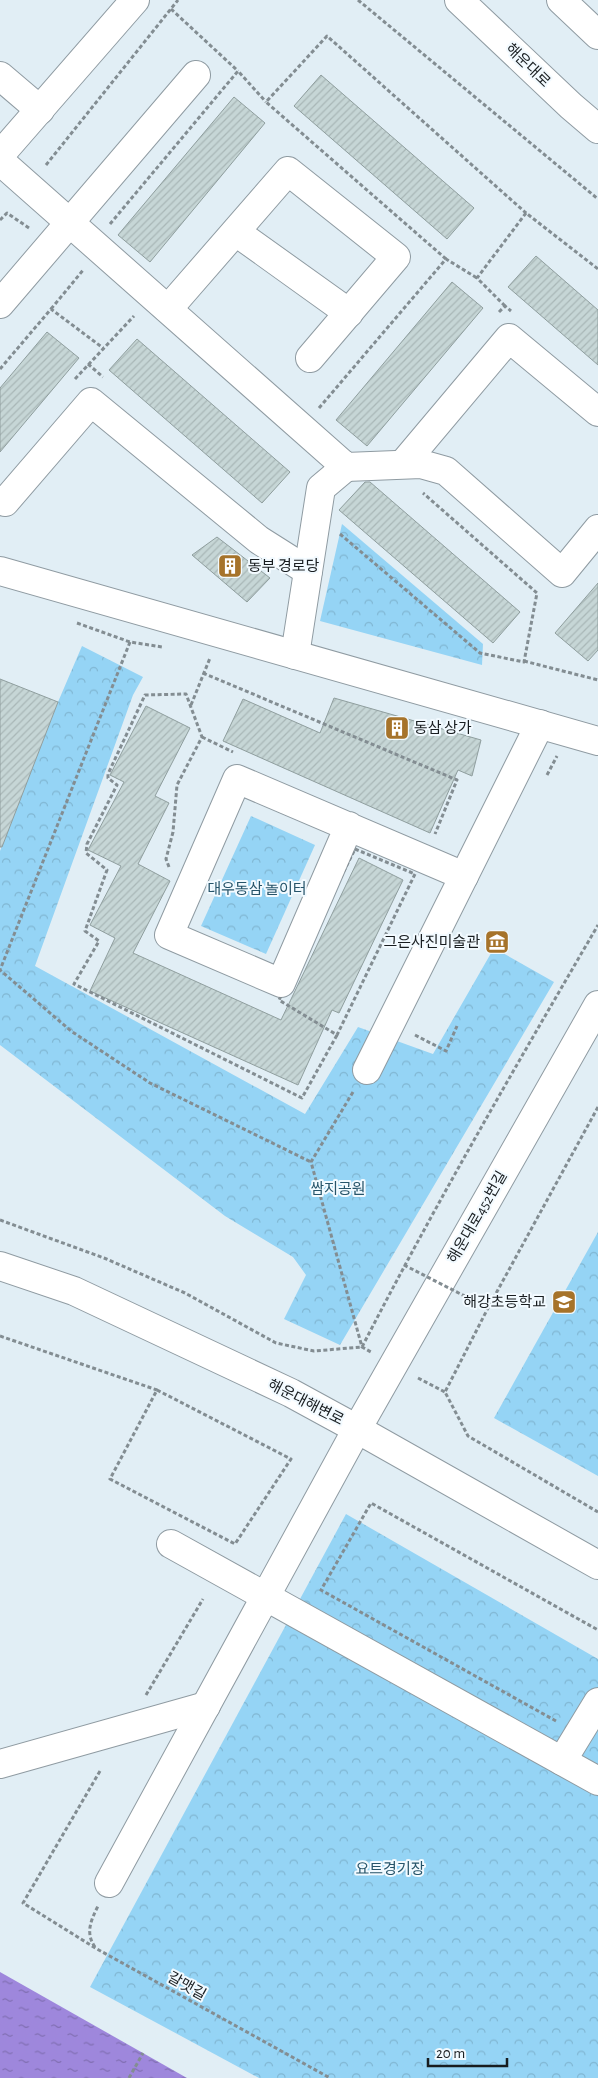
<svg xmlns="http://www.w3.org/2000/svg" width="598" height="2078" font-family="'Alegreya Sans','Noto Sans KR',sans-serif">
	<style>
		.park { fill: url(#park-crowns) }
		.water { fill: url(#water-ripples) }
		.building { fill: url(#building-hatch); stroke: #8f9e9e }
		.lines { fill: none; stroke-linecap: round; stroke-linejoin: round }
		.minor-casing { stroke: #8f9ba2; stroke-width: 30 }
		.major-casing { stroke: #8f9ba2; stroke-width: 30 }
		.path { stroke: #838d92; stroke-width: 3; stroke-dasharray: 4 2.5; stroke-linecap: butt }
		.minor { stroke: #fff; stroke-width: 28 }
		.major { stroke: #fff; stroke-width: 28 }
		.path-bridge { stroke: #838d92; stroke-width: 3; stroke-dasharray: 4 2.5; stroke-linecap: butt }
		.labels { text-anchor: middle; stroke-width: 4; stroke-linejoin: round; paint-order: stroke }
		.street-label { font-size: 15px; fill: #181d20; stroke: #f2faff }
		.poi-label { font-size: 15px; fill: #181d20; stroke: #f2faff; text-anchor: start }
		.park-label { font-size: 15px; fill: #26546a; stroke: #f2faff }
	</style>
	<defs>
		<pattern id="park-crowns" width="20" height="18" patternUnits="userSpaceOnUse" patternTransform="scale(1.25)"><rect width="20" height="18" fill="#95d4f5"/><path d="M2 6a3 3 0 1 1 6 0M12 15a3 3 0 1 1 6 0" fill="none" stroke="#80b6d2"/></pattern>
		<pattern id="water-ripples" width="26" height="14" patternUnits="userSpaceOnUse" patternTransform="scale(1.25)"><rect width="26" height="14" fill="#9e87dc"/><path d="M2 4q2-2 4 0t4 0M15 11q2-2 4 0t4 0" fill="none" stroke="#806eb2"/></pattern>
		<pattern id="building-hatch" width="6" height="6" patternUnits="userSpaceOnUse" patternTransform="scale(1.25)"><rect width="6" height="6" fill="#c6d6d6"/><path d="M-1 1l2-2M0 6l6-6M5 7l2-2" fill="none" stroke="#a9b7b7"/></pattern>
	</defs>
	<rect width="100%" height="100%" fill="#e1eef5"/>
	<!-- park -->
	<g class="park">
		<polygon points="342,524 483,644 482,665 320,621"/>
		<polygon points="82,646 143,677 133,695 35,966 305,1114 358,1027 433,1054 494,948 554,982 340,1345 284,1319 306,1275 293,1257 225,1216 0,1045 0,851 58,702"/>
		<polygon points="251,816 315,845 266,954 201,926"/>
		<polygon points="598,1232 598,1476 494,1418"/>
		<polygon points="346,1514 598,1659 598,2078 259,2078 90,1987"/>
	</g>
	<!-- water -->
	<polygon class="water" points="0,1972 187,2078 0,2078"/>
	<!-- building -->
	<g class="building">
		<polygon points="321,75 474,208 447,239 294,106"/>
		<polygon points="234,97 265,123 150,262 118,235"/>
		<polygon points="536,256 598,310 598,365 508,287"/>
		<polygon points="452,282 483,308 367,446 336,420"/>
		<polygon points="47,332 79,358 0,452 0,388"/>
		<polygon points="137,339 290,472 262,503 109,370"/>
		<polygon points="365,482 370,482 520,612 493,643 339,510"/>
		<polygon points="217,537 270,578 247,602 192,555"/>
		<polygon points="598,583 598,650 588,661 555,633"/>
		<polygon points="0,679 58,702 2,847 0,847"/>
		<polygon points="334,698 481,740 472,776 458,770 430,833 223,741 243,699 320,733"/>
		<polygon points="146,706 190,728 155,796 169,803 138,864 170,881 133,953 281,1020 359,858 403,880 339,1013 332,1010 298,1085 90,991 115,938 90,925 121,866 88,850 124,782 110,775"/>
	</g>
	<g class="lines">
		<defs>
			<g id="minor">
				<polyline points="0,76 40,110"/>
				<polyline points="0,155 135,0"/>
				<polyline points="0,161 346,467 421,464 446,471 562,573 598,529"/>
				<polyline points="236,232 349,313"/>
				<polyline points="0,304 196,75"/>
				<polyline points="168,309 288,171 396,257 310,358"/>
				<polyline points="403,464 509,338 598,412"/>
				<polyline points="5,502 91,402 259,540 308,571"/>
				<polyline points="0,571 598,741"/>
				<polyline points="295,655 321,488 346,467"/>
				<polyline points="349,826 281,983 169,935 237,779 464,876"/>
				<polyline points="367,1070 540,724"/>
				<polyline points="171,1544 598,1781"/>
				<polyline points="562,1761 598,1702"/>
				<polyline points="0,1764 206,1706"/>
				<polyline points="109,1883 357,1429 598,1005"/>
			</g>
			<g id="major">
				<polyline points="459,0 571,106 598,129"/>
				<polyline points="561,0 598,35"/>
				<polyline points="0,1266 74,1291 291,1393 357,1429 598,1565"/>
			</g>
		</defs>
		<!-- minor casing -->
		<use href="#minor" class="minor-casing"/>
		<!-- major casing -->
		<use href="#major" class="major-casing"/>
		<!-- path -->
		<g class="path">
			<polyline points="358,0 598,199"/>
			<polyline points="171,9 238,71"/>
			<polyline points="46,165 178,0"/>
			<polyline points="0,220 7,213 29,228"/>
			<polyline points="110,224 238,71 266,102"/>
			<polyline points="446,259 266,102 327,36 526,213"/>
			<polyline points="505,306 477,278 526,213 598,269"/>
			<polyline points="51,309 84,269"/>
			<polyline points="499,312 505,306 511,311"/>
			<polyline points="88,364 103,377"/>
			<polyline points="0,369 51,309 103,348"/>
			<polyline points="75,379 134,316"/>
			<polyline points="319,408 446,259 477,278"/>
			<polyline points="340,534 480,653 524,662 537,593 423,493"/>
			<polyline points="77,623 130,642 162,647"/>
			<polyline points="130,642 0,970 71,1031 150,1083 311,1162"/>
			<polyline points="524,661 598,680"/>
			<polyline points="203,673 457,780 435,834"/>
			<polyline points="191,705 210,658"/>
			<polyline points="202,737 233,752"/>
			<polyline points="547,775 557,756"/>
			<polygon points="355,849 415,874 337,1035 279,1000"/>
			<polyline points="169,867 166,859 173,832 177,785 202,737 186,694 145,695 108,774 108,778 117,785 87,844 86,853 107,870 85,931 99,941 74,984 302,1098 337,1035"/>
			<polyline points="415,1035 446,1051 457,1026"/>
			<polyline points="353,1092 311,1162 362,1347 371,1352"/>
			<polyline points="598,1107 488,1308 445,1392 468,1436 598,1512"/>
			<path d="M0,1220L104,1258L185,1293L276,1343L314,1351L362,1347C436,1203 517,1064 598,925"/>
			<polyline points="0,1336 157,1390"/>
			<polyline points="418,1378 445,1392"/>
			<polygon points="157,1390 291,1459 235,1544 110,1479"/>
			<polyline points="146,1695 203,1599"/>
			<polyline points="556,1721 321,1590 371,1503 598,1630"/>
			<polyline points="100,1771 23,1903 97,1949 330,2078"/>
			<path d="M95,1947C85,1933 91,1920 98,1906"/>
			<polyline points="129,2078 143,2053"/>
		</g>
		<!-- minor -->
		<use href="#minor" class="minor"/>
		<!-- major -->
		<use href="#major" class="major"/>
		<!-- path-bridge -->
		<polyline class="path-bridge" points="404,1265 488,1308"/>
	</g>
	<!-- icons -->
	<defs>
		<symbol id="building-square" viewBox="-11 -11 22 22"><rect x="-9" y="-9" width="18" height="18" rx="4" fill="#a6732a" stroke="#f2faff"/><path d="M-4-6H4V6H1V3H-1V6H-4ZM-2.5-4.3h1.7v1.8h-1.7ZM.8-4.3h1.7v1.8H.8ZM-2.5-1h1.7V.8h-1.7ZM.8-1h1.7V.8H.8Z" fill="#fff"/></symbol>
		<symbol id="museum-square" viewBox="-11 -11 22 22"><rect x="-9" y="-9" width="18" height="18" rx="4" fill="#a6732a" stroke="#f2faff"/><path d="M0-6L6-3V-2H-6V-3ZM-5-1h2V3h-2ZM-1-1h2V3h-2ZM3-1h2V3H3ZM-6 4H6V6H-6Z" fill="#fff"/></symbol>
		<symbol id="school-square" viewBox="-11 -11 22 22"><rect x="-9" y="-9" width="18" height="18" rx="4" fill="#a6732a" stroke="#f2faff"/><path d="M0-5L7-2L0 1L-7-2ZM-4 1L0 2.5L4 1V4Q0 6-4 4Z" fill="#fff"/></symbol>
	</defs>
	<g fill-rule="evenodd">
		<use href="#building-square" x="216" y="552" width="28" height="28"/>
		<use href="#building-square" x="383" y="714" width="28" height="28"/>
		<use href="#museum-square" x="483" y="928" width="28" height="28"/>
		<use href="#school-square" x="550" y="1288" width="28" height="28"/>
	</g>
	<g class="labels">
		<!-- street labels -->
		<g class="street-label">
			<text transform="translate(528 65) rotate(44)" y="5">해운대로</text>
			<text transform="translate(477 1217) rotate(-60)" y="5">해운대로452번길</text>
			<text transform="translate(306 1402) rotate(27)" y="5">해운대해변로</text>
			<text transform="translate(187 1986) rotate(29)" y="5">갈맷길</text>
		</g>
		<!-- poi labels -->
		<g class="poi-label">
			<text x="248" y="571">동부 경로당</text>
			<text x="414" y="733">동삼 상가</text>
			<text x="480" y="947" text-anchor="end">그은사진미술관</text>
			<text x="546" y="1307" text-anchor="end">해강초등학교</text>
		</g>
		<!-- park labels -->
		<g class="park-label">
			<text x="257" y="894">대우동삼 놀이터</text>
			<text x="338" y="1194">쌈지공원</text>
			<text x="390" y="1874">요트경기장</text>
		</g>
	</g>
	<!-- scale -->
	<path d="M428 2058v8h79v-8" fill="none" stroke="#181d20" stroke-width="2.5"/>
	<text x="436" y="2058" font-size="15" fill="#181d20" stroke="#f2faff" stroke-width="4" paint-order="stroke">20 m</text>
</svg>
